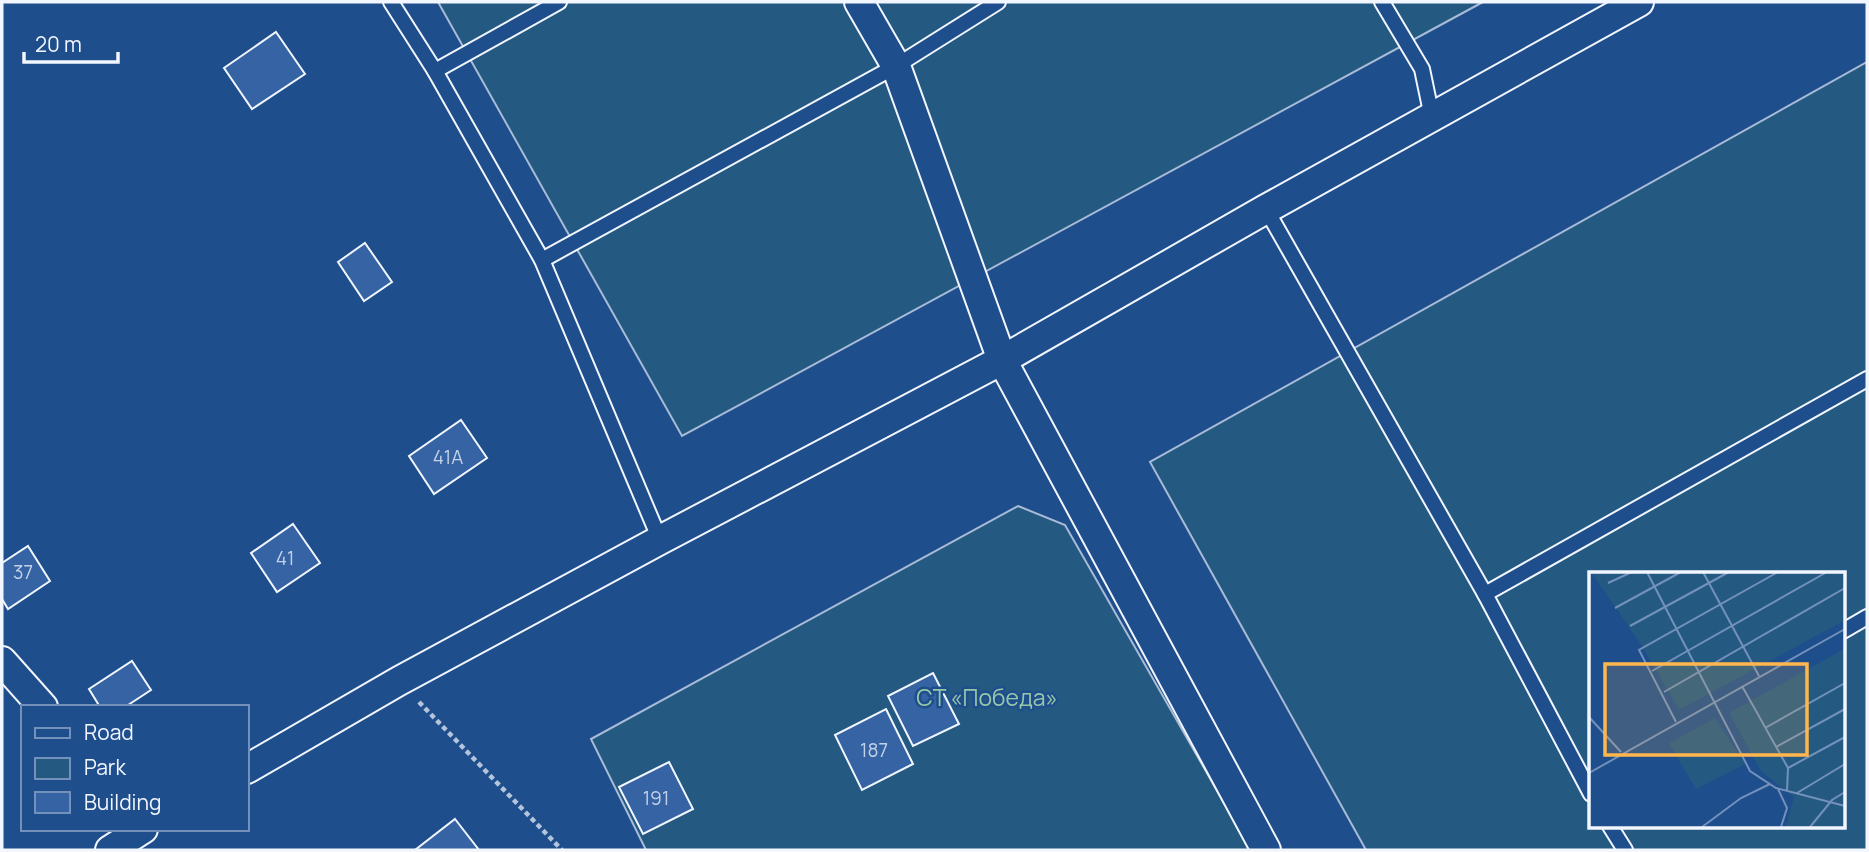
<svg xmlns="http://www.w3.org/2000/svg" width="1869" height="852" font-family="Manrope,sans-serif">
	<style>
		.green { fill: #245a82; stroke: #a8bbd7; stroke-width: 2; fill-rule: evenodd }
		.building { fill: #3563a3; stroke: #f2f6ff; stroke-width: 2 }
		.lines { fill: none; stroke-linecap: round; stroke-linejoin: round }
		.lane-casing { stroke: #f2f6ff; stroke-width: 18 }
		.street-casing { stroke: #f2f6ff; stroke-width: 32 }
		.path { stroke: #b3c4dc; stroke-width: 4.5; stroke-dasharray: 5 3.5; stroke-linecap: butt }
		.lane { stroke: #1f4e8c; stroke-width: 14 }
		.street { stroke: #1f4e8c; stroke-width: 28 }
		.labels { text-anchor: middle; stroke-width: 5; stroke-linejoin: round; paint-order: stroke }
		.number-label { font-size: 19px; fill: #c3d1e8 }
		.park-label { font-size: 23px; fill: #97c8a6; stroke: #1f4e8c }
		.inset-road { fill: none; stroke: #7391ba; stroke-width: 2 }
		.view { fill: #ffb74d; fill-opacity: 0.15; stroke: #ffb74d; stroke-width: 3.5 }
		.inset-edge { fill: none; stroke: #f2f6ff; stroke-width: 3.5 }
	</style>
	<rect width="100%" height="100%" fill="#1f4e8c"/>
	<!-- green -->
	<g class="green">
		<polygon points="438,2 1483,2 682,436"/>
		<path d="M1867,62V850H1366L1150,462ZM1591,574H1843V826H1591Z"/>
		<polygon points="1018,506 1065,525 1251,850 646,850 591,739"/>
	</g>
	<!-- building -->
	<g class="building">
		<polygon points="276,32 305,74 252,109 224,68"/>
		<polygon points="365,243 392,282 364,301 338,262"/>
		<polygon points="461,420 487,458 434,494 409,456"/>
		<polygon points="293,524 320,563 277,592 251,553"/>
		<polygon points="28,546 50,581 8,609 2,599 2,563"/>
		<polygon points="132,661 151,690 125,707 100,707 89,689"/>
		<polygon points="933,673 959,724 913,746 888,696"/>
		<polygon points="886,709 913,764 862,790 835,735"/>
		<polygon points="669,762 693,809 643,834 619,787"/>
		<polygon points="455,819 479,850 415,850"/>
	</g>
	<g class="lines">
		<defs>
			<g id="lane">
				<polyline points="391,2 435,71 542,260 660,540"/>
				<polyline points="1382,2 1422,69 1432,117"/>
				<polyline points="435,71 559,2"/>
				<polyline points="1266,209 1485,594 1591,794"/>
				<polyline points="542,260 896,66 998,2"/>
				<polyline points="1485,594 1867,379"/>
				<polyline points="1843,631 1867,617"/>
				<polyline points="1610,826 1625,850"/>
			</g>
			<g id="street">
				<polyline points="859,2 896,66 1002,360 1266,850"/>
				<polyline points="2,661 43,707"/>
				<polyline points="247,769 399,681 660,540 1002,360 1266,209 1639,2"/>
				<polyline points="110,850 143,829"/>
			</g>
		</defs>
		<!-- lane casing -->
		<use href="#lane" class="lane-casing"/>
		<!-- street casing -->
		<use href="#street" class="street-casing"/>
		<!-- path -->
		<polyline class="path" points="419,702 562,850"/>
		<!-- lane -->
		<use href="#lane" class="lane"/>
		<!-- street -->
		<use href="#street" class="street"/>
	</g>
	<g class="labels">
		<!-- number labels -->
		<g class="number-label">
			<text x="448" y="464">41А</text>
			<text x="285" y="565">41</text>
			<text x="23" y="579">37</text>
			<text x="874" y="757">187</text>
			<text x="656" y="805">191</text>
		</g>
		<!-- park labels -->
		<g class="park-label">
			<text x="987" y="706">СТ «Победа»</text>
		</g>
	</g>
	<!-- overview -->
	<g transform="translate(1589 572)">
		<rect width="256" height="256" fill="#1f4e8c"/>
		<path d="M2,0H255V49L90,138L53,74ZM255,77V255H197L205,225L172,199L140,141ZM126,146L156,192L107,217L80,171Z" fill="#245a82"/>
		<path class="inset-road" d="M58,0L161,199L187,216L256,234M114,0L170,104M19,11L43,0M26,36L92,0M41,54L140,0M63,99L238,0M153,114L199,196L198,219M75,120L256,16M0,145L32,180M87,150L50,78L189,0M176,156L256,111M187,175L256,137M199,196L256,165M0,201L256,57M189,217L198,236L192,255M208,221L256,192M113,255L152,226L181,212M221,255L243,228L256,220"/>
		<path class="view" d="M16,92H218V183H16Z"/>
		<rect width="256" height="256" class="inset-edge"/>
	</g>
	<!-- border -->
	<rect width="1869" height="852" fill="none" stroke="#f2f6ff" stroke-width="7"/>
	<!-- legend -->
	<rect x="21" y="705" width="228" height="126" fill="#1f4e8c" stroke="#7391ba" stroke-width="2"/>
	<rect x="35" y="728" width="35" height="10" fill="#1f4e8c" stroke="#7391ba" stroke-width="2"/>
	<text x="84" y="740" font-size="21" fill="#f2f6ff">Road</text>
	<rect x="35" y="758" width="35" height="21" fill="#245a82" stroke="#7391ba" stroke-width="2"/>
	<text x="84" y="775" font-size="21" fill="#f2f6ff">Park</text>
	<rect x="35" y="792" width="35" height="21" fill="#3563a3" stroke="#7391ba" stroke-width="2"/>
	<text x="84" y="810" font-size="21" fill="#f2f6ff">Building</text>
	<!-- scale -->
	<path d="M24 52v10h94v-10" fill="none" stroke="#f2f6ff" stroke-width="3.5"/>
	<text x="35" y="52" font-size="21" fill="#f2f6ff" stroke="#1f4e8c" stroke-width="5" paint-order="stroke">20 m</text>
</svg>
